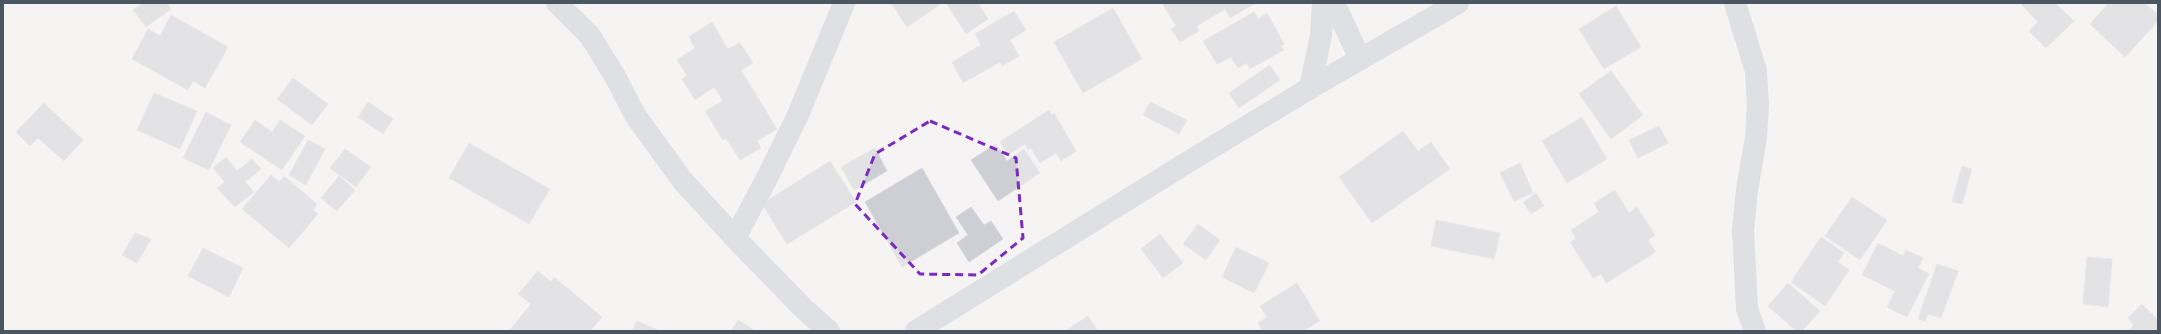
<svg xmlns="http://www.w3.org/2000/svg" width="2161" height="334" font-family="Montserrat,sans-serif">
	<style>
		.building { fill: #cdcfd5; stroke: #d7d9de }
		.lines { fill: none; stroke-linecap: round; stroke-linejoin: round }
		.minor { stroke: #c1cad2; stroke-width: 22 }
		.tertiary { stroke: #c1cad2; stroke-width: 22 }
		.marked { fill: none; stroke: #7b2cbf; stroke-width: 3; stroke-dasharray: 8 5; stroke-linejoin: round }
	</style>
	<rect width="100%" height="100%" fill="#f5f3f3"/>
	<!-- building -->
	<g class="building">
		<polygon points="142,3 167,3 171,9 146,27 133,10"/>
		<polygon points="891,3 942,3 907,27"/>
		<polygon points="946,3 978,3 988,19 966,34"/>
		<polygon points="1162,3 1256,3 1230,18 1225,9 1197,26 1199,31 1180,42 1171,29 1176,26"/>
		<polygon points="2020,3 2055,3 2074,21 2046,48 2029,31 2038,22"/>
		<polygon points="2109,3 2145,3 2158,15 2158,21 2125,57 2090,24"/>
		<polygon points="1616,6 1641,47 1604,69 1579,29"/>
		<polygon points="1113,8 1142,59 1083,93 1054,42"/>
		<polygon points="1014,11 1026,30 1010,40 1019,56 1002,66 1000,62 963,83 952,62 981,45 975,34"/>
		<polygon points="1254,12 1258,19 1267,13 1284,44 1281,46 1284,50 1250,69 1247,63 1238,68 1231,57 1217,64 1203,41"/>
		<polygon points="171,15 228,47 205,88 193,81 188,90 132,59 148,29 160,36"/>
		<polygon points="712,22 728,49 740,43 753,63 741,70 777,129 757,141 761,148 740,160 726,138 723,140 705,111 723,101 714,87 695,100 682,79 687,76 677,60 695,48 689,37"/>
		<polygon points="1270,65 1280,80 1239,108 1229,93"/>
		<polygon points="1611,71 1643,115 1611,139 1579,94"/>
		<polygon points="293,78 328,104 312,125 277,99"/>
		<polygon points="154,93 197,111 180,149 137,130"/>
		<polygon points="368,102 393,119 383,134 358,117"/>
		<polygon points="1150,102 1187,120 1179,134 1143,115"/>
		<polygon points="44,103 83,140 64,161 38,138 30,146 16,132"/>
		<polygon points="1049,110 1052,115 1054,113 1076,151 1061,161 1056,153 1040,163 1031,148 1028,150 1025,144 1008,155 1000,142"/>
		<polygon points="206,112 231,125 209,170 183,158"/>
		<polygon points="1582,117 1607,159 1567,183 1542,141"/>
		<polygon points="255,120 272,132 280,120 305,136 282,170 240,142"/>
		<polygon points="1659,126 1668,143 1638,158 1629,140"/>
		<polygon points="1403,131 1418,151 1431,142 1450,169 1372,223 1339,177"/>
		<polygon points="308,140 325,149 306,185 289,175"/>
		<polygon points="469,143 550,189 529,224 449,178"/>
		<polygon points="996,144 1007,161 1024,149 1040,173 998,201 971,160"/>
		<polygon points="875,148 887,171 854,190 841,167"/>
		<polygon points="345,149 371,167 356,187 330,168"/>
		<polygon points="226,157 237,171 252,159 261,169 245,182 254,192 235,207 217,188 225,182 213,168"/>
		<polygon points="830,161 856,202 787,244 762,204"/>
		<polygon points="1520,163 1533,193 1514,201 1500,173"/>
		<polygon points="1962,166 1972,169 1962,204 1952,202"/>
		<polygon points="922,168 959,233 902,267 865,202"/>
		<polygon points="271,175 279,182 284,176 317,204 313,210 318,214 289,248 242,209"/>
		<polygon points="339,176 355,190 337,211 321,198"/>
		<polygon points="1615,190 1629,213 1637,207 1655,235 1648,240 1656,252 1606,283 1601,274 1593,278 1570,242 1576,239 1571,230 1599,212 1594,203"/>
		<polygon points="1536,193 1544,206 1531,214 1523,202"/>
		<polygon points="1852,197 1887,220 1860,260 1825,236"/>
		<polygon points="971,207 984,225 991,221 1003,239 969,262 957,243 968,235 956,217"/>
		<polygon points="1436,220 1500,233 1494,259 1431,246"/>
		<polygon points="1198,224 1220,240 1206,260 1183,244"/>
		<polygon points="135,233 151,239 137,263 122,255"/>
		<polygon points="1160,234 1183,263 1163,278 1141,249"/>
		<polygon points="1821,237 1844,253 1838,262 1849,270 1825,306 1791,282"/>
		<polygon points="1878,243 1903,256 1906,250 1923,258 1918,268 1929,274 1907,317 1887,307 1895,291 1862,275"/>
		<polygon points="1236,247 1269,263 1254,293 1222,277"/>
		<polygon points="203,248 243,268 229,297 188,276"/>
		<polygon points="2087,257 2112,259 2108,307 2083,304"/>
		<polygon points="1937,264 1958,271 1941,318 1928,314 1925,321 1918,319"/>
		<polygon points="538,271 551,282 554,277 602,317 590,331 509,331 531,304 518,294"/>
		<polygon points="1297,283 1320,321 1303,331 1263,331 1258,323 1267,317 1260,306"/>
		<polygon points="1788,283 1820,311 1802,331 1796,331 1768,306"/>
		<polygon points="2142,304 2158,320 2158,331 2128,331 2134,325 2128,318"/>
		<polygon points="1088,316 1098,331 1065,331"/>
		<polygon points="738,320 754,330 753,331 731,331"/>
		<polygon points="637,321 660,331 632,331"/>
	</g>
	<g class="lines">
		<!-- minor -->
		<g class="minor">
			<polyline points="1334,3 1360,59"/>
			<polyline points="1735,3 1756,71 1758,105 1756,137 1747,190 1743,230 1747,309 1755,331"/>
			<polyline points="1310,88 1321,35 1323,3"/>
			<polyline points="735,238 767,178 798,115 844,3"/>
			<polyline points="916,331 1188,162 1310,88 1458,3"/>
		</g>
		<!-- tertiary -->
		<polyline class="tertiary" points="557,3 590,36 615,76 635,115 682,180 735,238 804,309 829,331"/>
	</g>
	<!-- marked area -->
	<path d="M0 0H2161V334H0ZM930,121L1016,158L1023,238L978,275L920,274L855,204L875,154Z" fill="#f5f3f3" fill-opacity=".55" fill-rule="evenodd"/>
	<path class="marked" d="M930,121L1016,158L1023,238L978,275L920,274L855,204L875,154Z"/>
	<!-- border -->
	<rect width="2161" height="334" fill="none" stroke="#4a5661" stroke-width="8"/>
</svg>
